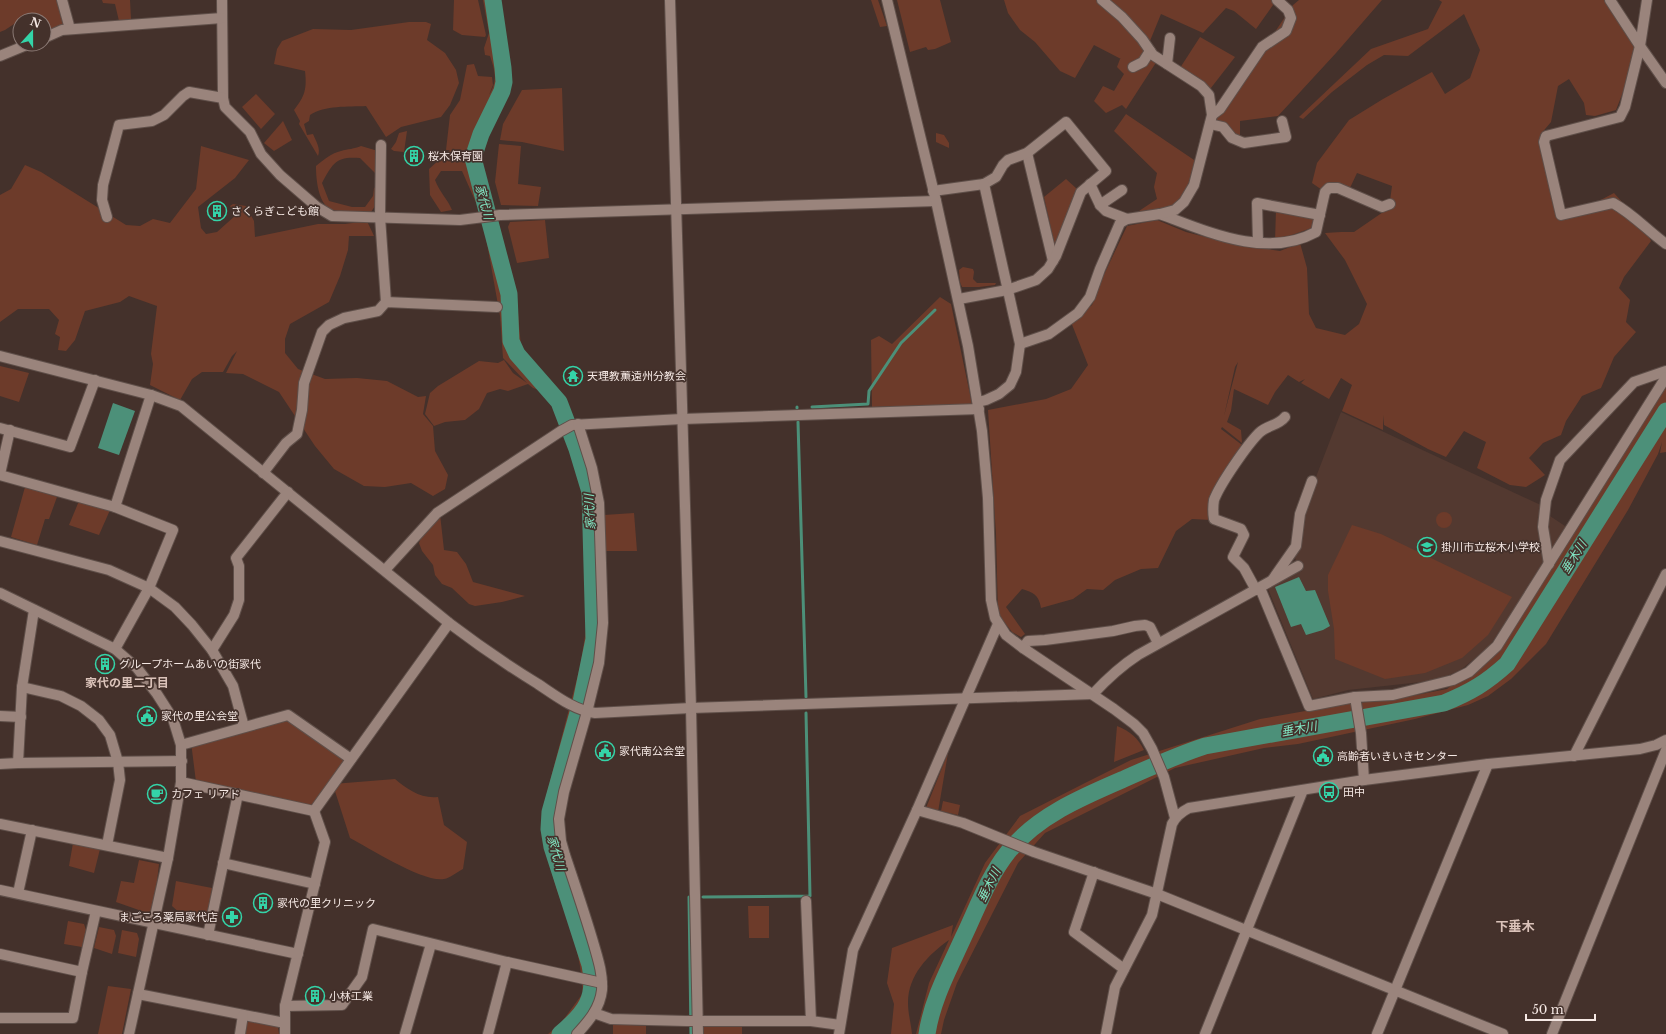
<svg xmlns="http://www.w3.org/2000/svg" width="1666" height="1034" font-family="'Libre Baskerville','Noto Sans JP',serif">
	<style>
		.built { fill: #533930 }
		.green { fill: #6d3b2a; fill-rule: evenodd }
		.water { fill: #4c9079 }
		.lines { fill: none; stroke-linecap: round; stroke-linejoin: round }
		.stream { stroke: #4c9079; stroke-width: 3 }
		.river { stroke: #4c9079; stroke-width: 17 }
		.street-casing { stroke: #5f4f49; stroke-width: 12 }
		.secondary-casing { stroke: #5f4f49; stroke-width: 12 }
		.street { stroke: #9a847c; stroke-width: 10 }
		.secondary { stroke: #9a847c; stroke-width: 10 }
		.labels { text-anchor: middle; stroke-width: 3.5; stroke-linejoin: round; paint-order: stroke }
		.poi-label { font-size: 11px; fill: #f5e8e4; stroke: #44312b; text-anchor: start }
		.water-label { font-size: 12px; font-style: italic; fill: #80e5c2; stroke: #44312b }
		.neighbourhood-label { font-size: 12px; font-weight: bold; fill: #dac2b9; stroke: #44312b }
		.quarter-label { font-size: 13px; font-weight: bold; fill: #dac2b9; stroke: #44312b }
	</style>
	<rect width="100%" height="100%" fill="#44312b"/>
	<!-- built -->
	<polygon class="built" points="1341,412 1545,507 1544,512 1568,528 1489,647 1458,672 1430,681 1348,690 1313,699 1266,584 1302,571 1295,558 1302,537 1301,516"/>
	<!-- green -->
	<g class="green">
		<polygon points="0,0 59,0 65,25 44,35 44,20 29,20 26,16 5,30 0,32"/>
		<polygon points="102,0 130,0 131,19 119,21 115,4 103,3"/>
		<polygon points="454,0 478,0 486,35 485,37 462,35 453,30"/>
		<path d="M483,0H498L511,78L498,114L475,155L478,177L493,212L481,214L462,171H441L435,180C440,193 447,198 452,210L441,212L430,195L429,169L450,150H446L450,115L460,100L467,65L474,64L478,76L492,77L493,85L489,95C498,80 495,71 490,56L485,55L484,48L489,33Z"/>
		<polygon points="871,0 878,0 887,26 880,27"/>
		<polygon points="897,0 940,0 951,42 935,49 928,50 926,47 910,52"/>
		<polygon points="1004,0 1272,0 1273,5 1256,29 1234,11 1226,8 1203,33 1161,14 1143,58 1150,53 1157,61 1126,109 1122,105 1106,113 1094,101 1103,86 1114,91 1124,74 1117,67 1120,59 1121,59 1094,45 1075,78 1060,71 1035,42 1020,30 1008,13"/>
		<polygon points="1299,0 1382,0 1336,53 1278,116 1240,121 1240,139 1214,121 1213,117 1229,100 1293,5"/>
		<path d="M1439,0H1607L1635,45L1628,79L1616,110L1595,116L1586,115L1584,103L1569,79L1558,86L1551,122L1540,135L1568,217L1614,193L1642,224L1651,241L1624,277L1619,288L1630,300L1626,322L1636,332L1614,357L1601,388L1582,396L1566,421L1561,435L1543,443L1529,458L1545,475L1526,487L1510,485L1477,468L1486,442L1464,431L1446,457L1428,449L1384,425L1383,415V430L1342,411L1352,385L1341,378L1329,399L1301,383L1305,379L1299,382L1288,375L1275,392L1268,405L1234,389L1231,411L1227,422L1241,430L1242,443L1222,427L1221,429L1246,448L1215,491L1211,520L1192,519L1176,531L1158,568L1141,569L1115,580L1103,590L1087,589L1073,599L1041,608C1039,595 1033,592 1022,589L1006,607L1025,634L1021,637L1012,632L998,614L996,534L988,410L1046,399L1071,389L1088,365L1071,322L1092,305L1100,283L1127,226L1157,220L1186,232L1229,243L1280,251L1300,243L1307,268L1309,314L1316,328L1345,335L1359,324L1367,304L1345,260L1325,233L1341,232H1354L1389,208L1392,186L1357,173L1349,190L1325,192L1312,183L1317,163L1349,120L1383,99L1432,72L1445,94L1470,78L1480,50L1464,14L1408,56L1384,55L1367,65L1332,92L1303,119L1299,117L1371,49L1428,29L1442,2ZM1238,362L1224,416L1235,367Z"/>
		<path d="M409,22H426L431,24L427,40L445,53L456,70L459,83L450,105L441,117L401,127L386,137L366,106C348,107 325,105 310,115L309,121L304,124L307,135L313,134C316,141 321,149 318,156L299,124L300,121L294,110C305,96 307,89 305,71L274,64L277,49L282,41L313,29L351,30Z"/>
		<polygon points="1200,37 1235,57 1207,93 1180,68"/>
		<polygon points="562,88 564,151 522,142 500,140 503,124 522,90"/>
		<polygon points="256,94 275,114 261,129 242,107"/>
		<polygon points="1126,114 1200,164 1177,208 1159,209 1127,219 1157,199 1154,187 1157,173 1114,131"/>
		<polygon points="283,121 292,140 274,151 264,143"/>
		<polygon points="407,131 404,152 394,151 391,149 396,142 399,133"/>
		<polygon points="936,133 944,135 949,143 949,148 936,142"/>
		<polygon points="499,144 521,146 518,184 541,187 538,206 501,205 495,182"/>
		<polygon points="201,146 249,160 235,178 198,207 201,228 206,234 217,232 236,215 230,206 233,204 246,206 254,221 255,237 318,224 345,224 367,221 374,236 349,236 348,250 340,276 329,302 290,324 285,339 285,353 298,369 325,379 357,378 387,381 418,397 426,396 423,414 433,426 435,451 448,475 445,489 433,496 411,483 385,487 364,486 334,469 315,446 279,392 243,374 226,373 237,351 232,356 223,372 202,372 192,379 180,400 150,385 153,364 151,354 157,306 129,296 120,302 85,311 75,340 66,351 58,350 60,337 55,334 59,320 49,309 18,309 0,322 0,195 11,189 25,165 41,172 126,225 140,226 153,219 170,223 196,189"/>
		<path d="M361,146L378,151L375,173L360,158C336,156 333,163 322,183L329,201L352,207H365L373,196L374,188L376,187L375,206L371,212C360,212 339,213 330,209C318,202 316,179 316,166C323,160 332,153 341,151C348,149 354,149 361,146Z"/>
		<polygon points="1066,179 1077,189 1055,246 1044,197"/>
		<polygon points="1276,209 1319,218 1317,226 1275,241"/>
		<polygon points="493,219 498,222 517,300 521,347 556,389 549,392 558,391 573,424 588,466 596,499 599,645 557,828 596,967 598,991 588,1013 576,1034 548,1034 561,1023 583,993 580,966 574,936 557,890 543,842 543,808 580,667 586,630 584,515 580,481 554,407 545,392 533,388 528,384 508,391 500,389 487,393 479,409 465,420 445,422 434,426 425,414 430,393 438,386 479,361 498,363 504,360 513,373 527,383 503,358 500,316 483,221"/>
		<polygon points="545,220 549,258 517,263 508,227 510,222"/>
		<polygon points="963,267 973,269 974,272 973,279 977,283 996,283 995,285 979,287 962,287 960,282 959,270"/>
		<polygon points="940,297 951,304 972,404 872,407 871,340 879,336 892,344"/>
		<polygon points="0,366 29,373 19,402 0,396"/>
		<path d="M1666,384V452L1660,453L1662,442L1658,454L1628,510L1546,644L1511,679L1488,696L1468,705L1415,719L1298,744L1264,748L1175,768L1045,833L1018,863L957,983L944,1020L941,1034H916L929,983L949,940C928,955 908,975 908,1003C908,1013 911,1024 912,1034H891L894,1004L887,983L892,948L953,925L951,937L985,863L1020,816L1087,782L1131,760L1260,719L1345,704L1391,700L1447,689L1491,652Z"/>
		<polygon points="25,487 57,497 49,519 45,519 37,545 11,537"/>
		<polygon points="79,501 110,510 99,535 69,525"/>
		<circle cx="1444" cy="520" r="8"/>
		<polygon points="634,513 637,551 605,551 604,515"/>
		<polygon points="440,514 444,550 457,552 466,564 473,582 525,596 502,602 475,606 469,604 452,588 442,584 435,575 433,565 422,551 419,543 425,529"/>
		<polygon points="1352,525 1381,534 1512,597 1488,635 1462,658 1425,673 1385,679 1335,659 1334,629 1328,591 1328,575"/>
		<path d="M288,715L351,759L333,784L395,779C407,789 421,799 438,797L444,825L467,842L463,869C457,872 450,878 444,879C424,883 369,848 350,838L333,785L316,808L196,782L191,742Z"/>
		<path d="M1117,726C1130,731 1138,738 1144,750L1114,762Z"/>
		<polygon points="948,753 938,812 926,808"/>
		<polygon points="943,801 960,805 958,815 941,811"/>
		<polygon points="73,843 100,849 94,873 69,866"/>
		<polygon points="139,860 159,864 153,915 116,902 121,881 134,883"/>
		<polygon points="176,881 212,888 209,918 181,914 172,906"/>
		<polygon points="748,906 769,906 769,938 749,938"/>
		<polygon points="68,921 84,924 86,930 82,947 64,944"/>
		<polygon points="99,927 114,930 116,936 112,954 94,948"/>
		<polygon points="122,930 137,933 139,939 136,957 118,953"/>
		<polygon points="108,986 131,989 122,1034 98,1034"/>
		<polygon points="250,1020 278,1027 279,1034 245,1034 247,1022"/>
		<polygon points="613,1024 646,1026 646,1034 613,1034"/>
		<polygon points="700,1025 742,1027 742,1034 700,1034"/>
	</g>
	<!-- water -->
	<g class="water">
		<polygon points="113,403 135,411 119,455 98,448"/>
		<polygon points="1299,577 1306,591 1315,590 1330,626 1323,630 1306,635 1301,624 1291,627 1275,587"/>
	</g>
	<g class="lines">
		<!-- stream -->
		<g class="stream">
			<polyline points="812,407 868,404 869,391 901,343 935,310"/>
			<polyline points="797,408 797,407"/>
			<polyline points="798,422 806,697"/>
			<polyline points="703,897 810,896 806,713"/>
			<polyline points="691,1034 689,897 691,897"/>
		</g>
		<!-- river -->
		<g class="river">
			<path d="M493,0L503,68L504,82L502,91L481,134L473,158L509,294L511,341L517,354L559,402L577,449L590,492L594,639L581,702L550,812L549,829L552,847L590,965C597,998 585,1013 560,1034"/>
			<path d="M927,1034C932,1000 949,969 963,938C977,909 988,877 1008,852C1037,816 1082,797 1124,779C1151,767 1177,755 1205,746L1444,703C1471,692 1486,683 1507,664L1666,411"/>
		</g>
		<defs>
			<g id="street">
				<polyline points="62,0 70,29"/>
				<polyline points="222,0 223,98 225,107 250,132 261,154 280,175 317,207 332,216 460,220 500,215 936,201"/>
				<polyline points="670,0 691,708 698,1034"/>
				<path d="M1647,0L1640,46L1625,107L1620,117L1546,136L1544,142L1561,215L1613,203C1633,214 1648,231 1666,244"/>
				<polyline points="44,38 62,30 222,18"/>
				<polyline points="0,56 29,44"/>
				<polyline points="1167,64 1170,38"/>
				<polyline points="1133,67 1143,62 1150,51"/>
				<polyline points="1212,115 1220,109 1262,47 1286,31 1291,18 1288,10 1277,0"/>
				<polyline points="1210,124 1223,127 1232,138 1244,143 1286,137 1282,121"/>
				<polyline points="381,145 380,217 386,302"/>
				<polyline points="1027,153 1053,261"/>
				<polyline points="1090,184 1100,205 1106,211 1127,219"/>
				<polyline points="933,191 984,184 996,177 1003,165 1008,160 1027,153 1066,122 1106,171 1081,192 1056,256 1048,269 1036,280 1007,290 959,299"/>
				<polyline points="1100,205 1122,190"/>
				<path d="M1160,214C1208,232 1267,259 1316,232L1325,192L1329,188H1338L1382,207L1390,204"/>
				<polyline points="107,217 102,200 103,185 119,125 152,121 164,115 183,96 189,92 223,98"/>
				<polyline points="1258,242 1257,203 1320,215"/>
				<polyline points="1020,344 1049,334 1078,313 1090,297 1100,269 1120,223 1127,219 1160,214 1175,210 1184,202 1194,185 1212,115 1209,95 1201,86 1153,55 1142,39 1122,17 1102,0"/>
				<path d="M0,356L151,395L181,406L449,623C478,645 507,665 538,684C556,696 574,710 595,713L691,708L1093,694C1107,679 1121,666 1138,655L1298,566"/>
				<polyline points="978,402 986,400 999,394 1010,385 1016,372 1020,344 984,184"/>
				<polyline points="0,428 70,447 95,380"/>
				<polyline points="263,473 286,443 297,434 302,410 304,383 322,332 329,325 344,318 378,311 386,302 497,307"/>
				<polyline points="0,474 10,430"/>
				<polyline points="0,475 115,507 173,530 149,588 115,649"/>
				<polyline points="115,507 151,395"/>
				<polyline points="0,541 109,570 149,588 175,607 192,625 212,650 233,686 244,727"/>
				<polyline points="1549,564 1543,527 1546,500 1560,460 1634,382 1666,371"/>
				<polyline points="385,570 437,513 561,431 572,425 682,419 979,409"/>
				<polyline points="1273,579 1296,546 1300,514 1312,481"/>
				<polyline points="1260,588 1309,706 1355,697 1393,695 1453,680 1469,672 1497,646 1666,377"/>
				<path d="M1256,590L1244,568L1233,557L1244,535L1241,529L1214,519C1213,513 1213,506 1214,500C1220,484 1247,445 1259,433C1267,425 1278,426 1285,417"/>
				<polyline points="1023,648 1028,641 1045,640 1113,631 1135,626 1145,625 1150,627 1158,643"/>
				<polyline points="212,650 234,615 239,600 239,566 236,558 288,492"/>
				<polyline points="22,687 61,696 81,706 99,720 110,735 118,762 120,780 107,845"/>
				<polyline points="1355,697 1361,733 1364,780"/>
				<polyline points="0,716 21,717"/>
				<polyline points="181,745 288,715 351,759"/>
				<polyline points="1574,756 1666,574"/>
				<polyline points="18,763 22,687 34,610"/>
				<polyline points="0,764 18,763 182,761"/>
				<polyline points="181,782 314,811"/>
				<polyline points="917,810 963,823 1034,852 1157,894 1503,1034"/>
				<polyline points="314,811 449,623"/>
				<polyline points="0,824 168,858"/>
				<polyline points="223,863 315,884"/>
				<polyline points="1094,872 1074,932 1124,969"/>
				<polyline points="18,893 32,830"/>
				<polyline points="806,901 811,1021"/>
				<polyline points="208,935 238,794"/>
				<polyline points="0,954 82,972 96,911"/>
				<polyline points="138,994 285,1023"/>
				<polyline points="285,1006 342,1005 362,977 373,929 507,962 602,983"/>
				<polyline points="594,1013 611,1019 686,1021 811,1021 840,1025"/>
				<polyline points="0,1018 73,1018 82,972"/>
				<polyline points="240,1034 243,1015"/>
				<polyline points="285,1034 285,1006 325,842 314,811"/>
				<polyline points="405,1034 431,944"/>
				<polyline points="488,1034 507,962"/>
				<path d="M577,1034C589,1021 600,1008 602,990C603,974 598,959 594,945C585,914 575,885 565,855L561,841L559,819L564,792L587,712L599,663L603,623L599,503L592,468L578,424"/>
				<polyline points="839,1034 853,950 917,810 998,624"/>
				<polyline points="1205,1034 1303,790"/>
				<polyline points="1377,1034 1488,764"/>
				<polyline points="1552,1034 1666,750"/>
			</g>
			<g id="secondary">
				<polyline points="887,0 936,201 968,346 982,431 988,498 991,600 995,618 1006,635 1023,648 1114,709 1134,724 1143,733 1152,749 1164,777 1175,818"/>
				<polyline points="1610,0 1640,46 1666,83"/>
				<polyline points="0,593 115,649 137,668 157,694 173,719 181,745 181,782 168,858 129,1034"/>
				<polyline points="0,890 298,954"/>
				<path d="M1106,1034L1115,987L1152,915L1172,824C1176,816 1181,812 1189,808L1364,780L1488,764L1640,749L1656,745L1666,740"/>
			</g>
		</defs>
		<!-- street casing -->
		<use href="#street" class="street-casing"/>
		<!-- secondary casing -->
		<use href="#secondary" class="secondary-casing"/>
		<!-- street -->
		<use href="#street" class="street"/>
		<!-- secondary -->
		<use href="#secondary" class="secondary"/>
	</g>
	<!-- icons -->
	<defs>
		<symbol id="building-ring" viewBox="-11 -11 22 22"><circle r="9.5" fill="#44312b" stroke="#34d4a8" stroke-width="1.5"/><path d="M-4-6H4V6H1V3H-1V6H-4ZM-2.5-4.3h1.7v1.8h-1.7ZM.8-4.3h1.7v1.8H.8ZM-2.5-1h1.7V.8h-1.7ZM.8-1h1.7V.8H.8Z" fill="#34d4a8"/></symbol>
		<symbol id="temple-ring" viewBox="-11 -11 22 22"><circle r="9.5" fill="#44312b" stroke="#34d4a8" stroke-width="1.5"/><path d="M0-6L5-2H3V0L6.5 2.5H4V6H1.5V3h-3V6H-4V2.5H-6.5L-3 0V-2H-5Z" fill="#34d4a8"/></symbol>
		<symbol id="school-ring" viewBox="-11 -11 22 22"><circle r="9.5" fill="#44312b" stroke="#34d4a8" stroke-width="1.5"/><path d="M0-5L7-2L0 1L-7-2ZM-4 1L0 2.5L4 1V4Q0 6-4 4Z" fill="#34d4a8"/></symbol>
		<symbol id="civic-ring" viewBox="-11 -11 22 22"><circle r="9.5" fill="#44312b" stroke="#34d4a8" stroke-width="1.5"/><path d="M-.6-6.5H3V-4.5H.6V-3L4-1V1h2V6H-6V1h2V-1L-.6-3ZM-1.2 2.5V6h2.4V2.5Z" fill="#34d4a8"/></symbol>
		<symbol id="bus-ring" viewBox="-11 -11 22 22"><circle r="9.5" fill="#44312b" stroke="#34d4a8" stroke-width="1.5"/><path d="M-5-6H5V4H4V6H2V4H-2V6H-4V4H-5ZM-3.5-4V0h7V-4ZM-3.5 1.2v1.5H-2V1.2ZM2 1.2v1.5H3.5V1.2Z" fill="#34d4a8"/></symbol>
		<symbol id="cafe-ring" viewBox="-11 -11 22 22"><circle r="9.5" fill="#44312b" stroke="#34d4a8" stroke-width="1.5"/><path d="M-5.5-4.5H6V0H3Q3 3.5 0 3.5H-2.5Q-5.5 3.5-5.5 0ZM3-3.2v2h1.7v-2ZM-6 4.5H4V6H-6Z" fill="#34d4a8"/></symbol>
		<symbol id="pharmacy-ring" viewBox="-11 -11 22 22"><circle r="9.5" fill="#44312b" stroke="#34d4a8" stroke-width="1.5"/><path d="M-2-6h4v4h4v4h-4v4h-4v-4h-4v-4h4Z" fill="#34d4a8"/></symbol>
	</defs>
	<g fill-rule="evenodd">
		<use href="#building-ring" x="403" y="145" width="22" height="22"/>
		<use href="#building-ring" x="206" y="200" width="22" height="22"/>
		<use href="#temple-ring" x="562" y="365" width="22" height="22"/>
		<use href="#school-ring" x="1416" y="536" width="22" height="22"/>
		<use href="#building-ring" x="94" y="653" width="22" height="22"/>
		<use href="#civic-ring" x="136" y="705" width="22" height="22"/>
		<use href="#civic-ring" x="594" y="740" width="22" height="22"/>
		<use href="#civic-ring" x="1312" y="745" width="22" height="22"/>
		<use href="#bus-ring" x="1318" y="781" width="22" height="22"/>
		<use href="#cafe-ring" x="146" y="783" width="22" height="22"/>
		<use href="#building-ring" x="252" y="892" width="22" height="22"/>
		<use href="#pharmacy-ring" x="221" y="906" width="22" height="22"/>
		<use href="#building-ring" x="304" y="985" width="22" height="22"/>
	</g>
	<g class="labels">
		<!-- poi labels -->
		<g class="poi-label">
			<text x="428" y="160">桜木保育園</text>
			<text x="231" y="215">さくらぎこども館</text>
			<text x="587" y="380">天理教薫遠州分教会</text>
			<text x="1441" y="551">掛川市立桜木小学校</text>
			<text x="119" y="668">グループホームあいの街家代</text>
			<text x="161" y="720">家代の里公会堂</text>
			<text x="619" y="755">家代南公会堂</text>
			<text x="1337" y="760">高齢者いきいきセンター</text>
			<text x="1343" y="796">田中</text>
			<text x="171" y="798">カフェ リアド</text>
			<text x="277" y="907">家代の里クリニック</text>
			<text x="218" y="921" text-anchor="end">まごころ薬局家代店</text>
			<text x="329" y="1000">小林工業</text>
		</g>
		<!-- water labels -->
		<g class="water-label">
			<text transform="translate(484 202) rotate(75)" y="4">家代川</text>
			<text transform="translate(590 512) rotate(-93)" y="4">家代川</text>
			<text transform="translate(1574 557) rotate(-58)" y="4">垂木川</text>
			<text transform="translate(1299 729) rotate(-10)" y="4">垂木川</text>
			<text transform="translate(556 853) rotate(74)" y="4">家代川</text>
			<text transform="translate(989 885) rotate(-63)" y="4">垂木川</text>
		</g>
		<!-- neighbourhood labels -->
		<g class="neighbourhood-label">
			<text x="127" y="687">家代の里二丁目</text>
		</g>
		<!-- quarter labels -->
		<g class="quarter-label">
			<text x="1515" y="931">下垂木</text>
		</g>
	</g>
	<!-- north arrow -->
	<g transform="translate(32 32) rotate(21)"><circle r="19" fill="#44312b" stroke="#8b7a75"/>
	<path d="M0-3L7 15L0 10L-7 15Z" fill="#34d4a8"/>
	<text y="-6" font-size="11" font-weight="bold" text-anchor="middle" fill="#f5e8e4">N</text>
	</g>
	<!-- scale -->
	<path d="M1526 1014v6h69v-6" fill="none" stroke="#f5e8e4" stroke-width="2"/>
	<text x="1532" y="1014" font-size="12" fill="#f5e8e4" stroke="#44312b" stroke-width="3" paint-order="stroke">50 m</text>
</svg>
